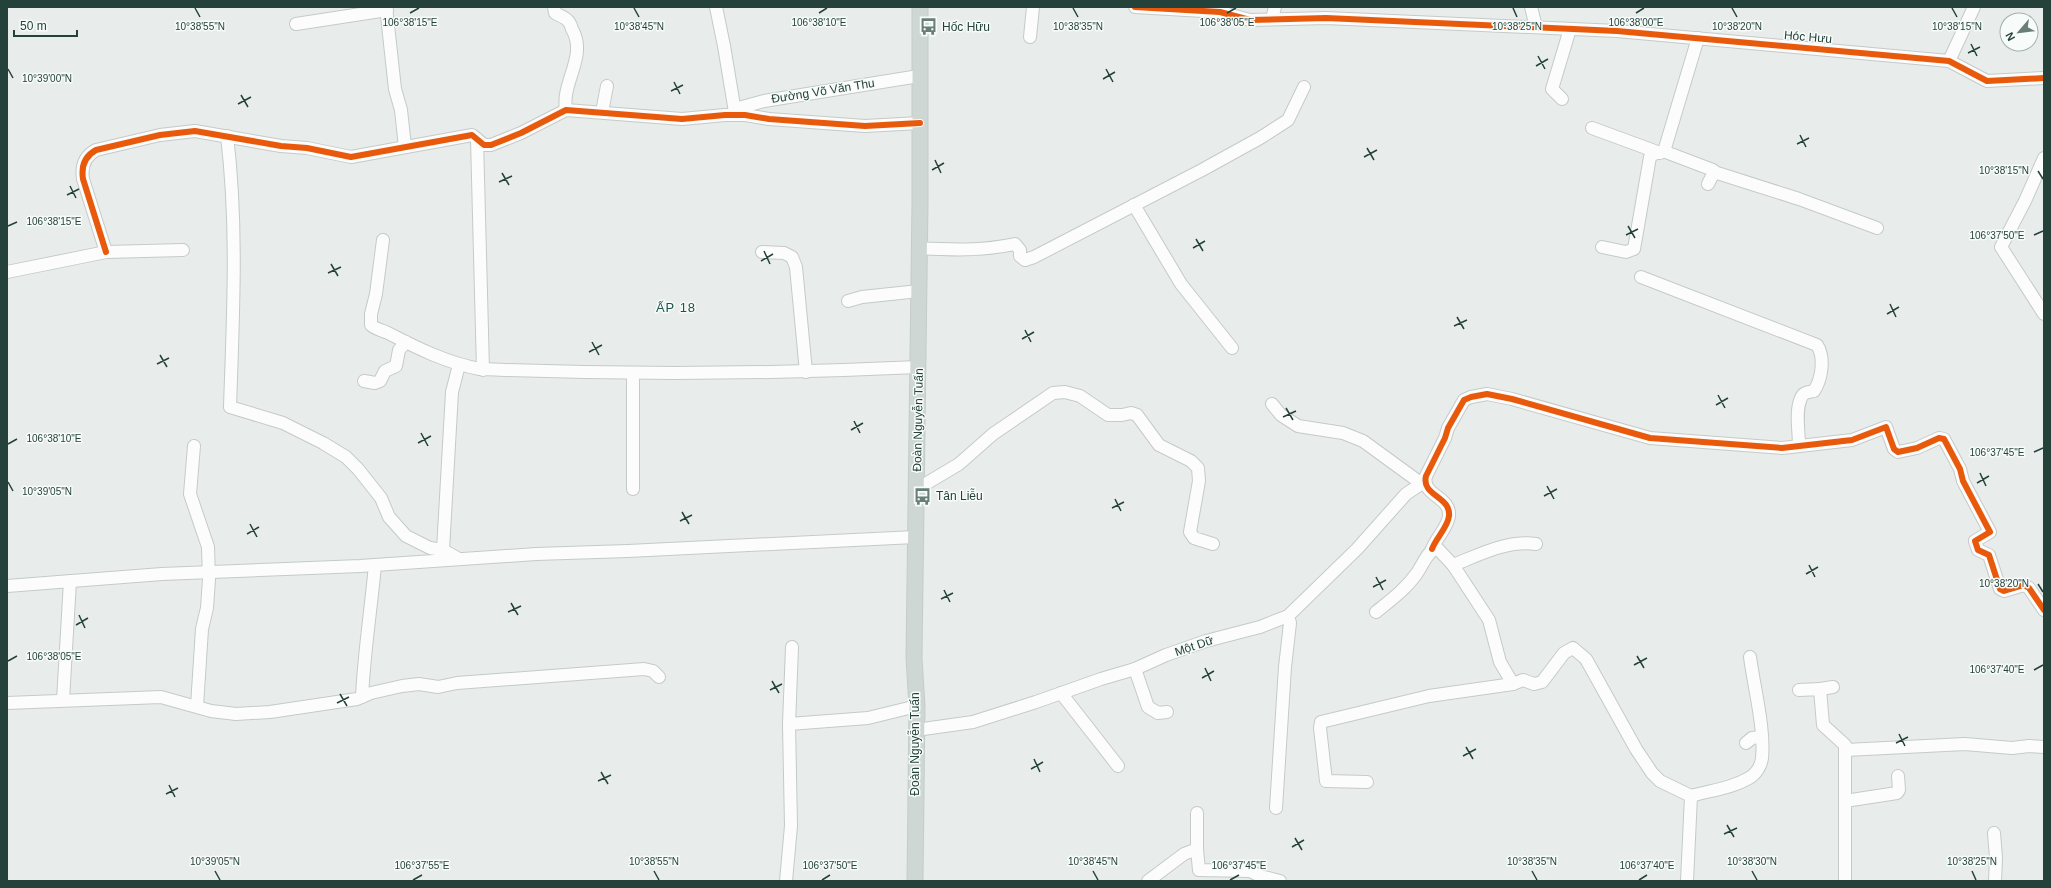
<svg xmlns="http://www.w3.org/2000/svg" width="2051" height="888" font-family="Arial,sans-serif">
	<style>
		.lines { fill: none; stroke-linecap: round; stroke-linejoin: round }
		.minor-casing { stroke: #c5cac8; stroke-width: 14 }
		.major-casing { stroke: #c3ccc9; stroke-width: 17 }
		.minor { stroke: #fcfcfc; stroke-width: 12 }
		.major { stroke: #cfd7d5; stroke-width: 15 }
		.cycleway-casing { stroke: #f7fbf9; stroke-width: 8 }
		.cycleway { stroke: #e8590c; stroke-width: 6 }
		.ticks { fill: none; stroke: #24423a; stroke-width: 1.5 }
		.labels { text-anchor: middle; stroke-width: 3; stroke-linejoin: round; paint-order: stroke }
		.poi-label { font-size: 12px; fill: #24423a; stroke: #f7fbf9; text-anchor: start }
		.street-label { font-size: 12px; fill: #24423a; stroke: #f7fbf9 }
		.neighbourhood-label { font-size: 13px; letter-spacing: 1px; fill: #1f5548; stroke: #f7fbf9 }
		.ticks-label { font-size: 10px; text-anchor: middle; fill: #24423a; stroke: #f7fbf9; stroke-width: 3; stroke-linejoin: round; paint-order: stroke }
	</style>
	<rect width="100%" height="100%" fill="#e8edeb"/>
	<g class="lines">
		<defs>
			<g id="minor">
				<polyline points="386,7 395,89 401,110 405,147"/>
				<path d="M554,7L555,13C558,15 562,16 566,19C569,21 571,25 572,29C588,56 561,82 566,110"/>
				<polyline points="716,7 724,46 735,112"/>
				<polyline points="1135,7 1220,12 1250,20 1326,18 1617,31 1949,61 1987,81 2044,78"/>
				<polyline points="1531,7 1536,27"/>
				<polyline points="1272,19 1275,7"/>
				<polyline points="296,24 387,10"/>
				<polyline points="1030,37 1033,7"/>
				<polyline points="1949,61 1974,7"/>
				<polyline points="1562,99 1552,89 1570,29"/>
				<polyline points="602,112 607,86"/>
				<polyline points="730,115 742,107 764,101 919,76"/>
				<polyline points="1592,128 1660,153"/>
				<path d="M227,136C238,227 233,316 230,407L283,423L323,443L346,457L358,469L381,498L389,517L406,536L430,548L443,550L459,559"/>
				<polyline points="477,139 483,370"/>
				<polyline points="1663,151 1713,170 1714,172 1708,184"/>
				<polyline points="2044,158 2025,201 2001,247 2044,314"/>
				<polyline points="1714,172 1799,199 1877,228"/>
				<polyline points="1134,205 1181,284 1232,348"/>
				<path d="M383,240L376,294L371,314V325C377,330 382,330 388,333C417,348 447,363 480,369C626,375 772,374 918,367"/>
				<polyline points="1602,247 1626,252 1634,249 1650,157 1654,154 1663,151 1665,148 1698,38"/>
				<path d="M919,248C952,250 982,251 1015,244L1020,250V256L1025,260L1034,257L1202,170L1260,138L1288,120L1304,87"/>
				<path d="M106,252L83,179C81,166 85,156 96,150L160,135L195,131L281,146L307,148L351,157L472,135L484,145H491L521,133L566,110L682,119L725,115H745L769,119L865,126L920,123"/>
				<polyline points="762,252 784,253 792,257 796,267 806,372"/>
				<polyline points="7,272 106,252 183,250"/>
				<path d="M1641,277L1817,345C1825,357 1822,379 1814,391C1809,392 1803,392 1801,398C1795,411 1799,431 1799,446"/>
				<polyline points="848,301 862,297 919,291"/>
				<polyline points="364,381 375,383 380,381 385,371 396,366 399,350 406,342"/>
				<polyline points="1272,404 1281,415 1298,426 1343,433 1363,441 1422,484"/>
				<polyline points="194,446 190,494 208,547 209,579 207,608 202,629 197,706"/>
				<polyline points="633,489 633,374"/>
				<polyline points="917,489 959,464 993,434 1053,393 1065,392 1080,396 1108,415 1122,415 1131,413 1137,415 1159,445 1191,461 1198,468 1199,481 1190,532 1194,538 1213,544"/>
				<path d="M1432,549C1436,538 1448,527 1449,516C1451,496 1421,496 1426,476L1445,438L1448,428L1464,400L1471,397L1487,394L1512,399L1650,438L1782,448L1852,440L1886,427L1894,449L1898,452L1917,448L1939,438L1944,439L1960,469L1963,481L1990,532L1975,541L1978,550L1989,555L2000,589L2004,591L2024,585L2029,588L2044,610"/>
				<polyline points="443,550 452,392 459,365"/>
				<path d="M1453,565C1479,555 1506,540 1536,544"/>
				<polyline points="7,586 162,574 360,566 536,554 628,551 915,537"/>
				<path d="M1376,612C1391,600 1406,589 1417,573C1423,565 1427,551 1437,548L1453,565L1489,620L1500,662L1513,684"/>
				<polyline points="1135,669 1148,707 1158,713 1167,712"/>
				<polyline points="1820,689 1833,687"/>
				<polyline points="1799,690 1820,689 1823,725 1845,745 1845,801"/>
				<polyline points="1061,693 1118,766"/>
				<path d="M362,697C364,653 371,609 375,565"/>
				<polyline points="63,700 70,581"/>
				<polyline points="7,703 161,697 211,711 236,714 270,712 357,699 371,693 402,686 419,684 438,687 457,683 644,669 653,671 659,677"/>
				<polyline points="789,724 868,718 917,706"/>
				<polyline points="916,730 973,722 1036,702 1101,679 1135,669 1166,655 1206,641 1260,627 1288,616 1357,549 1406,494 1424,482"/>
				<polyline points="1746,743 1752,738 1761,737"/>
				<polyline points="1846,750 1965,744 2012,748 2029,746 2044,747"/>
				<polyline points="1367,782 1326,781 1320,728 1321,722 1429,696 1513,684 1523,680 1534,684 1542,682 1564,653 1573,648 1586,659 1636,749 1652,773 1660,781 1691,796 1687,881"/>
				<path d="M1691,796C1711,790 1730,789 1749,778C1756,774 1761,766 1762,758C1765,729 1754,687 1750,657"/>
				<polyline points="1276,808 1285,667 1290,623 1288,616"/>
				<polyline points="1197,813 1197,849"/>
				<polyline points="1994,833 1996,858 1995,881"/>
				<polyline points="786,881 791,826 789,724 792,647"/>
				<polyline points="1148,881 1184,854 1197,849 1199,870 1250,871 1260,876 1280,881"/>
				<polyline points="1845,881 1845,801 1897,793 1899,790 1898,776"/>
			</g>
			<polyline id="major" points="915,881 917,706 914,658 920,203 920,7"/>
		</defs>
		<!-- minor casing -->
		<use href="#minor" class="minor-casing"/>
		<!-- major casing -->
		<use href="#major" class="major-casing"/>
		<!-- minor -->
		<use href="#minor" class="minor"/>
		<!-- major -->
		<use href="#major" class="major"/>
		<defs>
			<g id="cycleway">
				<polyline points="1135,7 1220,12 1250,20 1326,18 1617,31 1949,61 1987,81 2044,78"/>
				<path d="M106,252L83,179C81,166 85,156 96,150L160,135L195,131L281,146L307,148L351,157L472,135L484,145H491L521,133L566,110L682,119L725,115H745L769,119L865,126L920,123"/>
				<path d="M1432,549C1436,538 1448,527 1449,516C1451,496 1421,496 1426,476L1445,438L1448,428L1464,400L1471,397L1487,394L1512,399L1650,438L1782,448L1852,440L1886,427L1894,449L1898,452L1917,448L1939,438L1944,439L1960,469L1963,481L1990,532L1975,541L1978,550L1989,555L2000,589L2004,591L2024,585L2029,588L2044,610"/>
			</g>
		</defs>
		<!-- cycleway casing -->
		<use href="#cycleway" class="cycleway-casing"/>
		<!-- cycleway -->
		<use href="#cycleway" class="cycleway"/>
	</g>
	<!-- ticks -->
	<path class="ticks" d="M195,8L200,17M634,8L639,17M1073,8L1078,17M1513,8L1517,17M1732,8L1737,17M1952,8L1957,17M410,13L419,8M819,13L827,8M1227,13L1236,8M1636,13L1644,8M1971,44L1977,56M1968,53L1980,47M1538,56L1545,69M1536,66L1548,59M8,69L13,78M1106,69L1113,82M1103,79L1115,72M674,82L680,94M671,91L683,85M241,95L248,107M238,104L251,97M1800,135L1806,147M1797,144L1809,138M1367,148L1374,160M1364,157L1377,150M935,160L941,173M932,170L944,163M2038,171L2043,179M502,173L509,185M499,182L512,176M70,186L76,198M67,195L79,189M8,226L17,222M1628,226L1635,238M1626,235L1638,229M2034,235L2043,231M1196,239L1203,251M1193,248L1205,241M764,251L770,264M761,261L773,254M331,264L338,276M328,273L341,267M1890,304L1896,317M1887,314L1899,307M1457,317L1464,329M1454,326L1467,320M1025,330L1031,342M1022,339L1034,332M592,342L599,355M589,352L602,345M160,355L167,367M157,364L169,358M1718,395L1725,408M1716,405L1728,398M1286,408L1293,420M1283,417L1296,411M854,421L860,433M851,430L863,423M421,433L428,446M418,443L431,436M8,444L17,439M2034,452L2043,448M1980,473L1986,486M8,482L13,491M1977,483L1989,476M1547,486L1554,499M1544,496L1557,489M1115,499L1121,511M1112,508L1124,502M682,512L689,524M680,521L692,515M250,524L257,537M247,534L259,527M1809,565L1815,577M1806,574L1818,567M1376,577L1383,590M2038,584L2043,592M1373,587L1386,580M944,590L950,602M941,599L953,593M511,603L518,615M508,612L521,606M79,615L85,628M76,625L88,618M1637,656L1644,668M8,661L17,656M1634,665L1647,658M1205,668L1211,681M2034,670L2043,665M1202,678L1214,671M772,681L779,693M770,690L782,684M340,694L347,706M337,703L349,697M1899,734L1905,746M1896,743L1908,737M1466,747L1473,759M1463,756L1476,749M1034,759L1040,772M1031,769L1043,762M601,772L608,784M598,781L611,775M169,785L175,797M166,794L178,788M1727,825L1734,837M1724,834L1737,828M1295,838L1302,850M1292,847L1304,840M215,871L220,880M654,871L659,880M1093,871L1098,880M1532,871L1537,880M1752,871L1757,880M1972,871L1976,880M413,880L422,875M822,880L830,875M1230,880L1239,875M1639,880L1647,875"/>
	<!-- icons -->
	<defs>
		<symbol id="bus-bare" viewBox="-9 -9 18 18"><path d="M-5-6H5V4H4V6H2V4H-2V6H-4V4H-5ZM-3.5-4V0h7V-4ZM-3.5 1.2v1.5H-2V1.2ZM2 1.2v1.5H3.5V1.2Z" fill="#697e78" stroke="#f7fbf9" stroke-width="2.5" paint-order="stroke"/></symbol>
	</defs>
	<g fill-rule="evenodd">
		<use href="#bus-bare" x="916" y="14" width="25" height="25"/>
		<use href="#bus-bare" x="910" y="484" width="25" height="25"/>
	</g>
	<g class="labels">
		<!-- poi labels -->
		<g class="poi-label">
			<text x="942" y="31">Hốc Hữu</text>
			<text x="936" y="500">Tân Liễu</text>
		</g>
		<!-- street labels -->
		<g class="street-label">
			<text transform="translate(1808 37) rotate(5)" y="4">Hóc Hưu</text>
			<text transform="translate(823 91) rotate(-9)" y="4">Đường Võ Văn Thu</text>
			<text transform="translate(918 420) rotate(-89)" y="4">Đoàn Nguyễn Tuấn</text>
			<text transform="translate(1194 646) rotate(-19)" y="4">Một Dữ</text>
			<text transform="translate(915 744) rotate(-90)" y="4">Đoàn Nguyễn Tuấn</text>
		</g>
		<!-- neighbourhood labels -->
		<g class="neighbourhood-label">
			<text x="676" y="312">ẤP 18</text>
		</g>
	</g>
	<g class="ticks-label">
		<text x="410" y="26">106°38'15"E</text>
		<text x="819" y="26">106°38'10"E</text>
		<text x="1227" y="26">106°38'05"E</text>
		<text x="1636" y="26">106°38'00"E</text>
		<text x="200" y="30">10°38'55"N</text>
		<text x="639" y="30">10°38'45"N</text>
		<text x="1517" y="30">10°38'25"N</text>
		<text x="1737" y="30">10°38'20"N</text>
		<text x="1957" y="30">10°38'15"N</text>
		<text x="1078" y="30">10°38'35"N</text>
		<text x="47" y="82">10°39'00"N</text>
		<text x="2004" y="174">10°38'15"N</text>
		<text x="54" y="225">106°38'15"E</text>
		<text x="1997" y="239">106°37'50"E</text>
		<text x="54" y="442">106°38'10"E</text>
		<text x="1997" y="456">106°37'45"E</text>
		<text x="47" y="495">10°39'05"N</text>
		<text x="2004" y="587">10°38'20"N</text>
		<text x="54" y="660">106°38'05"E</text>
		<text x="1997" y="673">106°37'40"E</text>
		<text x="215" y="865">10°39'05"N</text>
		<text x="654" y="865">10°38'55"N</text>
		<text x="1093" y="865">10°38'45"N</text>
		<text x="1532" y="865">10°38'35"N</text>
		<text x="1752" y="865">10°38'30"N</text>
		<text x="1972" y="865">10°38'25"N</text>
		<text x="422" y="869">106°37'55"E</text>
		<text x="830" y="869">106°37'50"E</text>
		<text x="1239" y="869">106°37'45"E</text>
		<text x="1647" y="869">106°37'40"E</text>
	</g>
	<!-- border -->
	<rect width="2051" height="888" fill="none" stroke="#24423a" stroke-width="16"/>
	<!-- north arrow -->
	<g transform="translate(2019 32) rotate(242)"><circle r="19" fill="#f7fbf9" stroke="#a3b1ad"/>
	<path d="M0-3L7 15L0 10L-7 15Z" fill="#697e78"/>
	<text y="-6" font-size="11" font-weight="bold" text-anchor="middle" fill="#24423a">N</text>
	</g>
	<!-- scale -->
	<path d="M14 30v6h63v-6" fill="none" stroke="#24423a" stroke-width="2"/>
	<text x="20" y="30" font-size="12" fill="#24423a" stroke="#f7fbf9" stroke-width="3" paint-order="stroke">50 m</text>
</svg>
